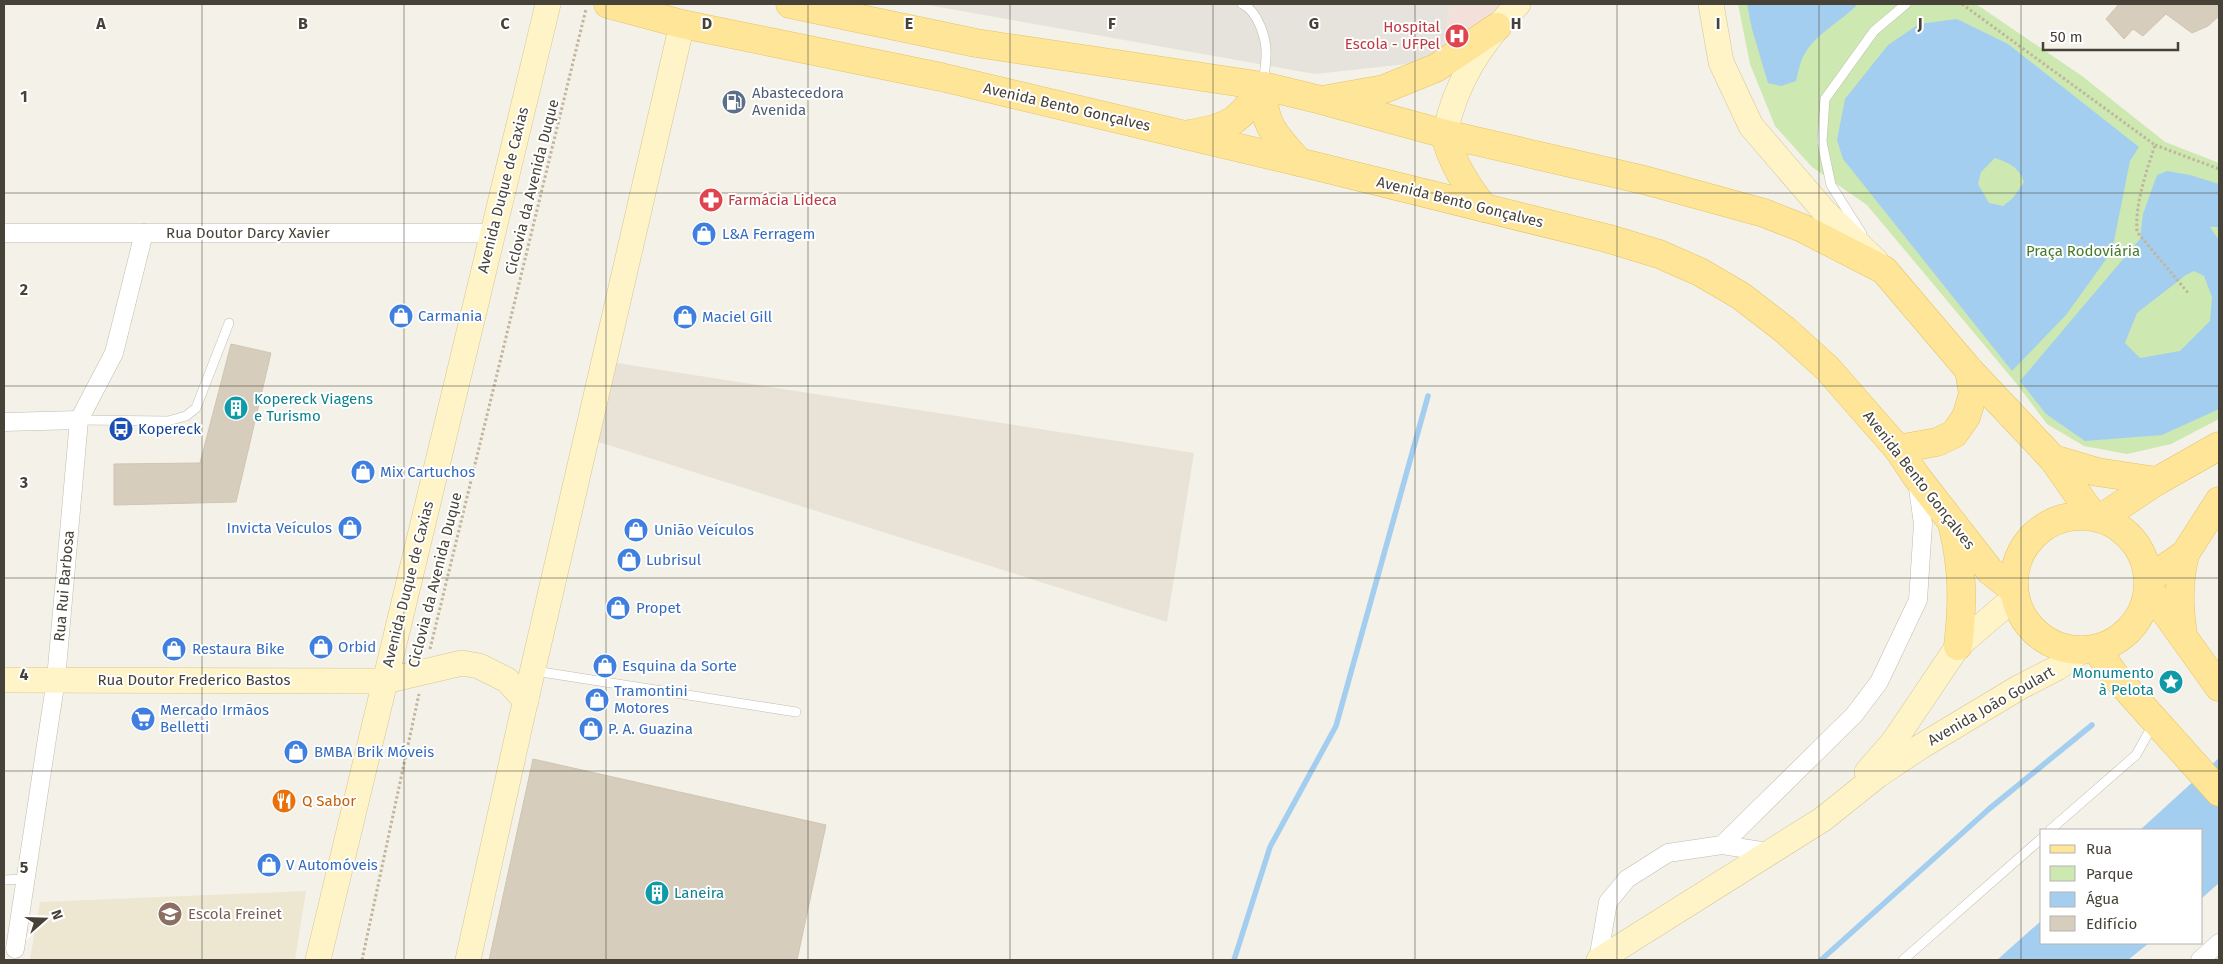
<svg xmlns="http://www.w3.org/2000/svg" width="2223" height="964" font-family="'Fira Sans',sans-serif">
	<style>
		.residential { fill: #e8e3d6 }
		.industrial { fill: #e6e2dc }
		.education { fill: #ede7d2 }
		.medical { fill: #f4e0db }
		.green { fill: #cde8b1 }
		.water { fill: #a4cef0; fill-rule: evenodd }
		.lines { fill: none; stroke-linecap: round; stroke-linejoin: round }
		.stream { stroke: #a4cef0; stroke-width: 5.5 }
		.building { fill: #d6cdbd; stroke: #d0c5b0 }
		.lane-casing { stroke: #c2bcad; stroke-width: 10 }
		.street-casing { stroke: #c2bcad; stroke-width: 19 }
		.secondary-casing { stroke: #d4c698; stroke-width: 26 }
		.primary-casing { stroke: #e4c466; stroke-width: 29 }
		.path { stroke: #c1b69c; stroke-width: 3; stroke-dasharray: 2.5 2.5; stroke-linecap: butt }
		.lane { stroke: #fff; stroke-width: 9 }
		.street { stroke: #fff; stroke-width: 18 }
		.secondary { stroke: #fef4c7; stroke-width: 25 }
		.primary { stroke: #fee597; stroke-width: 28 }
		.grid { fill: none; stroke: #474237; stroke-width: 1; stroke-opacity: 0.55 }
		.labels { text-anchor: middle; stroke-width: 4; stroke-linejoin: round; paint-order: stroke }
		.health-label { font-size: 15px; fill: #be3a42; stroke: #fff; text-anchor: end }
		.service-label { font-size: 15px; fill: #4e5e75; stroke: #fff; text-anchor: start }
		.street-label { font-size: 15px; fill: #474237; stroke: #fff }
		.shop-label { font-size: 15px; fill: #366cbe; stroke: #fff; text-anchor: start }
		.park-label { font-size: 15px; fill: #447a29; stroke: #fff }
		.culture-label { font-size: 15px; fill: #0d838f; stroke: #fff; text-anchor: start }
		.transit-label { font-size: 15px; fill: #164399; stroke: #fff; text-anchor: start }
		.food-label { font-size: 15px; fill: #c56008; stroke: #fff; text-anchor: start }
		.education-label { font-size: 15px; fill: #785e54; stroke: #fff; text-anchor: start }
		.grid-label { font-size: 16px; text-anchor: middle; font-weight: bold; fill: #474237; stroke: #fff; stroke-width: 4; stroke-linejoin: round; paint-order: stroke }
	</style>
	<rect width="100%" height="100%" fill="#f4f1e8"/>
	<!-- residential -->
	<polygon class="residential" points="604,361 1194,453 1167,622 586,438"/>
	<!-- industrial -->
	<polygon class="industrial" points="922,4 1450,4 1442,53 1416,63 1315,74"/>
	<!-- education -->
	<polygon class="education" points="306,891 295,960 30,959 40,902"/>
	<!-- medical -->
	<polygon class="medical" points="1450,4 1509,4 1442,53"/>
	<!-- green -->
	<polygon class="green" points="1738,4 1976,4 2082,76 2165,142 2219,163 2219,419 2171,444 2127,454 2084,446 2047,424 2016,383 1867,205 1812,167 1775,126 1750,64"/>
	<!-- water -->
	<g class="water">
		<path d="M1747,4H1858C1841,22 1816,33 1804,55C1800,62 1798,73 1796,81L1781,86L1768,83L1752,29Z"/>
		<path d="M1957,19L2008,44L2139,147L2130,161L2112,251L2066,315L2012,371L1843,159L1837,140L1845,99L1888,45L1919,24ZM1995,158C2009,163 2019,167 2024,182L2013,198L2003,206L1989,203L1978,184L1981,172Z"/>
		<path d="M2167,171L2190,175L2219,184V227H2210L2219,240V409L2162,435L2085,441L2046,414L2020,381L2140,239L2143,214L2157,175ZM2194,271L2204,276L2212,297L2210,321L2180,351L2140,358L2125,343L2137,313L2186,275Z"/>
		<polygon points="2219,758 2219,883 2202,898 2202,830 2140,830"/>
		<polygon points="2042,920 2042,943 2149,943 2128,960 1997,960"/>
	</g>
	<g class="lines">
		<!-- stream -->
		<g class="stream">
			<polyline points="1234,960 1270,847 1336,726 1428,396"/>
			<polyline points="1821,960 1989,809 2092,725"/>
		</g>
	</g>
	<!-- building -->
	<g class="building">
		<polygon points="2119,4 2219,4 2219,16 2208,26 2192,33 2166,14 2143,36 2133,29 2124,39 2106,19"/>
		<polygon points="231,344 271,353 236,502 114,505 114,464 200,463"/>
		<polygon points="533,759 826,825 797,960 489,960"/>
	</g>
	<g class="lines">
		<defs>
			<g id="lane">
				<path d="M1242,4C1258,11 1267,39 1266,56C1266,65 1264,74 1263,84"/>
				<polyline points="1862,234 1831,185 1822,142 1825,99 1874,31 1906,4"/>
				<polyline points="79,420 168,421 186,416 196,408 229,323"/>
				<polyline points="535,671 796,712"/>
				<polyline points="2050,830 2136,755 2154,723"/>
				<polyline points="4,880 24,879"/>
				<polyline points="1903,960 2042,838"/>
			</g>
			<g id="street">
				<polyline points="4,233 493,233"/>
				<polyline points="4,422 79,420"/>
				<polyline points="1722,845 1854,715 1879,682 1918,600 1923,524 1917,481"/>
				<polyline points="15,949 56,679 79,420 114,353 144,233"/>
				<polyline points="1598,960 1608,902 1627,879 1668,853 1722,845 1768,852"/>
				<polyline points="2200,960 2219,943"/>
			</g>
			<g id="secondary">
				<polyline points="1711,4 1721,62 1751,126 1824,211 1876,261"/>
				<path d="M1445,134C1455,82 1482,42 1518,4"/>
				<polyline points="4,680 385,681 462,663 479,666 507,680 526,701"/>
				<polyline points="1867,772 1894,741 1958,646 2015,597"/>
				<polyline points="318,960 548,4"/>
				<polyline points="468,960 520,725 682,24"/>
				<polyline points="1599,960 1823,819 1878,775 1920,747 2020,687 2057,668 2081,651"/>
			</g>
			<g id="primary">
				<polyline points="608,4 682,24 941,77 1299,162 1606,238 1659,254 1700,272 1741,296 1785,330 1827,368 1898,449 1916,476 1990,571 2014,590"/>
				<polyline points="790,4 976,43 1263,86 1321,100 1445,134 1644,180 1764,213 1802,228 1884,270 1969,370 2053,459 2093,516"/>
				<path d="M1263,86C1263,125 1274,134 1299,162"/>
				<polyline points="1328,99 1384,89 1436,68 1497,27"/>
				<path d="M1189,134C1229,128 1240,121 1263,86"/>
				<path d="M1445,134C1451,162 1467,186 1484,208"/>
				<polyline points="1898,449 1937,442 1954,434 1966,417 1973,394 1969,370"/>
				<polyline points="2053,459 2097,472 2157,481"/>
				<circle cx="2081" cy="583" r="67"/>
				<polyline points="2101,518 2157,481 2219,446"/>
				<path d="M1953,528C1963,568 1963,605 1958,646"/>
				<polyline points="2149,579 2185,554 2219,501"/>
				<polyline points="2149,589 2219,687"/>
				<path d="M2183,635C2179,605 2178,584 2185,554"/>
				<polyline points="2096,649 2116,677 2219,792"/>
			</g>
		</defs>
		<!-- lane casing -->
		<use href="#lane" class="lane-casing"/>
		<!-- street casing -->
		<use href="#street" class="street-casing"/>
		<!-- secondary casing -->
		<use href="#secondary" class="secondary-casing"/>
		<!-- primary casing -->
		<use href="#primary" class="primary-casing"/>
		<!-- path -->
		<g class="path">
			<path d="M1962,4L2155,145C2146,173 2135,203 2137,232L2189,294"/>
			<polyline points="2155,145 2219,169"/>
			<polyline points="430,649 586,9"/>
			<polyline points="362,960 419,694"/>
		</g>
		<!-- lane -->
		<use href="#lane" class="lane"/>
		<!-- street -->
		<use href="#street" class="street"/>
		<!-- secondary -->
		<use href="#secondary" class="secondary"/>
		<!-- primary -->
		<use href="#primary" class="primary"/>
	</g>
	<!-- grid -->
	<path class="grid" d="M202,4V960M404,4V960M606,4V960M808,4V960M1010,4V960M1213,4V960M1415,4V960M1617,4V960M1819,4V960M2021,4V960M4,193H2219M4,386H2219M4,578H2219M4,771H2219"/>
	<!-- icons -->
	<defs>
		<symbol id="hospital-disc" viewBox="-11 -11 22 22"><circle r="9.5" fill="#e0444e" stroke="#fff"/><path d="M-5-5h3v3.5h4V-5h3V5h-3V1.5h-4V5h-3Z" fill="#fff"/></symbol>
		<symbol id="fuel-disc" viewBox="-11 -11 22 22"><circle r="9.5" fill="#5c6f8a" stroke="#fff"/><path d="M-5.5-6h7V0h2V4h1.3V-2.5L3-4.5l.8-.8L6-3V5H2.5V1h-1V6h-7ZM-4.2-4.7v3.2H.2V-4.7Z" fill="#fff"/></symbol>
		<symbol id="pharmacy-disc" viewBox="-11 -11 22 22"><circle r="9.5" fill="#e0444e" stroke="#fff"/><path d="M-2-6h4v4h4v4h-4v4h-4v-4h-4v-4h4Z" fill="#fff"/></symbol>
		<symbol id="shop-disc" viewBox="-11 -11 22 22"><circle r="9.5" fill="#3f7fe0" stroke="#fff"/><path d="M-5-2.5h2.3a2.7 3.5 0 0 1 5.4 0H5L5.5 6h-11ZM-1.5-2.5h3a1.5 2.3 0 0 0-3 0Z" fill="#fff"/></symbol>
		<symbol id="building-disc" viewBox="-11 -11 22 22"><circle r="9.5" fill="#0f9aa8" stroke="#fff"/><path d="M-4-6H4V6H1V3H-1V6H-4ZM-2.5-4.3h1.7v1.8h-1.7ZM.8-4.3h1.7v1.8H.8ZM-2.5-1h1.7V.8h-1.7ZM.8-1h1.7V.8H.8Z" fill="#fff"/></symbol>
		<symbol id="bus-disc" viewBox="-11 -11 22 22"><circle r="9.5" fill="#1a4fb4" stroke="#fff"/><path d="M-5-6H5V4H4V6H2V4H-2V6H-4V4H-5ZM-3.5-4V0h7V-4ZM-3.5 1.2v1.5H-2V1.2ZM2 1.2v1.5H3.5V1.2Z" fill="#fff"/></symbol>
		<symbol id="sight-disc" viewBox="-11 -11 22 22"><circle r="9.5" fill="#0f9aa8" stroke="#fff"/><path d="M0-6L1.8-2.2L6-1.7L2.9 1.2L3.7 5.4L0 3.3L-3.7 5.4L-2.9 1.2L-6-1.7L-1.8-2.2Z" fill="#fff"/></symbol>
		<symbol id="supermarket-disc" viewBox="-11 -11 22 22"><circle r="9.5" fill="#3f7fe0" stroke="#fff"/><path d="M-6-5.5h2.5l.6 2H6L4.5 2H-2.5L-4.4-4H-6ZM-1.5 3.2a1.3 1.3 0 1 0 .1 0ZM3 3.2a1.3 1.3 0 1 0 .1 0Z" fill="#fff"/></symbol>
		<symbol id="restaurant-disc" viewBox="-11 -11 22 22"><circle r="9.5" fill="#e8710a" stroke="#fff"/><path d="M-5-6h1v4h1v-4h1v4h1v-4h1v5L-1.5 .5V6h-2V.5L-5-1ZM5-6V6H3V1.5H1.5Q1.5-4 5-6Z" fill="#fff"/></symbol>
		<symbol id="school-disc" viewBox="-11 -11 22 22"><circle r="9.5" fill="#8d6e63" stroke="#fff"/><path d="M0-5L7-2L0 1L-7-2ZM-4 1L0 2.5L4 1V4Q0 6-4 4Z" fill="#fff"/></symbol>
	</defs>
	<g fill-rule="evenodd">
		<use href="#hospital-disc" x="1443" y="22" width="28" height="28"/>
		<use href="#fuel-disc" x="720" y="88" width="28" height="28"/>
		<use href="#pharmacy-disc" x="697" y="186" width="28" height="28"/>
		<use href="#shop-disc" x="690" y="220" width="28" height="28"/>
		<use href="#shop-disc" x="387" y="302" width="28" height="28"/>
		<use href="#shop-disc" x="671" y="303" width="28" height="28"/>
		<use href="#building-disc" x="222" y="394" width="28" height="28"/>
		<use href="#bus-disc" x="107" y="415" width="28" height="28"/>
		<use href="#shop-disc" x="349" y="458" width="28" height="28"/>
		<use href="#shop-disc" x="336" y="514" width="28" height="28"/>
		<use href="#shop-disc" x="622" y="516" width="28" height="28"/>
		<use href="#shop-disc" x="615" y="546" width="28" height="28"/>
		<use href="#shop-disc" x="604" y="594" width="28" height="28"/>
		<use href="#shop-disc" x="307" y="633" width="28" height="28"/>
		<use href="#shop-disc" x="160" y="635" width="28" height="28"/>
		<use href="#shop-disc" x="591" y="652" width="28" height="28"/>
		<use href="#sight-disc" x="2157" y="668" width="28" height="28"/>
		<use href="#shop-disc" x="583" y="686" width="28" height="28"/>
		<use href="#supermarket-disc" x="129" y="705" width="28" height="28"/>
		<use href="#shop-disc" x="577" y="715" width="28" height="28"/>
		<use href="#shop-disc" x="282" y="738" width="28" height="28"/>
		<use href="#restaurant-disc" x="270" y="787" width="28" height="28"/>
		<use href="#shop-disc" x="255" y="851" width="28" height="28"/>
		<use href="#building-disc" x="643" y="879" width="28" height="28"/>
		<use href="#school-disc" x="156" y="900" width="28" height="28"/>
	</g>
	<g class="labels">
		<!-- health labels -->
		<g class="health-label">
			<text x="1440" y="32">Hospital<tspan x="1440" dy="17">Escola - UFPel</tspan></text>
			<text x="728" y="205" text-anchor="start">Farmácia Lideca</text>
		</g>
		<!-- service labels -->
		<g class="service-label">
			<text x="752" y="98">Abastecedora<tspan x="752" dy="17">Avenida</tspan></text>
		</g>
		<!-- street labels -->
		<g class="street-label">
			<text transform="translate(1067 107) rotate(13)" y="5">Avenida Bento Gonçalves</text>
			<text transform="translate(532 187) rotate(-76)" y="5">Ciclovia da Avenida Duque</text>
			<text transform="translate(503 190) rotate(-76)" y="5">Avenida Duque de Caxias</text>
			<text transform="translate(1460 202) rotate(14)" y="5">Avenida Bento Gonçalves</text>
			<text x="248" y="238">Rua Doutor Darcy Xavier</text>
			<text transform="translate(1919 480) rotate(52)" y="5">Avenida Bento Gonçalves</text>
			<text transform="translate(435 580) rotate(-76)" y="5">Ciclovia da Avenida Duque</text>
			<text transform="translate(408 584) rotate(-76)" y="5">Avenida Duque de Caxias</text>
			<text transform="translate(64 586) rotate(-85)" y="5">Rua Rui Barbosa</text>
			<text x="194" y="685">Rua Doutor Frederico Bastos</text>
			<text transform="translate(1991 706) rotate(-30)" y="5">Avenida João Goulart</text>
		</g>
		<!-- shop labels -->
		<g class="shop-label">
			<text x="722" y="239">L&amp;A Ferragem</text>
			<text x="418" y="321">Carmania</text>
			<text x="702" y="322">Maciel Gill</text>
			<text x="380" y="477">Mix Cartuchos</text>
			<text x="332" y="533" text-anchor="end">Invicta Veículos</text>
			<text x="654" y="535">União Veículos</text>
			<text x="646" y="565">Lubrisul</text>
			<text x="636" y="613">Propet</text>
			<text x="338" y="652">Orbid</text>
			<text x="192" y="654">Restaura Bike</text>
			<text x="622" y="671">Esquina da Sorte</text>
			<text x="614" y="696">Tramontini<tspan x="614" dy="17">Motores</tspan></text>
			<text x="160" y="715">Mercado Irmãos<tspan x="160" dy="17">Belletti</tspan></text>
			<text x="608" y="734">P. A. Guazina</text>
			<text x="314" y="757">BMBA Brik Móveis</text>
			<text x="286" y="870">V Automóveis</text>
		</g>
		<!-- park labels -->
		<g class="park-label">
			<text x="2083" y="256">Praça Rodoviária</text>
		</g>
		<!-- culture labels -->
		<g class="culture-label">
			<text x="254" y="404">Kopereck Viagens<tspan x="254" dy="17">e Turismo</tspan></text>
			<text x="2154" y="678" text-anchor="end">Monumento<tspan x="2154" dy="17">à Pelota</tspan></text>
			<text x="674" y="898">Laneira</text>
		</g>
		<!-- transit labels -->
		<g class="transit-label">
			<text x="138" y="434">Kopereck</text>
		</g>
		<!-- food labels -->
		<g class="food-label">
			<text x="302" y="806">Q Sabor</text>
		</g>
		<!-- education labels -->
		<g class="education-label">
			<text x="188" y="919">Escola Freinet</text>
		</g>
	</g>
	<g class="grid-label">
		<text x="101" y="29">A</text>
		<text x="303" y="29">B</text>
		<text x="505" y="29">C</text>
		<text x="707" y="29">D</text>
		<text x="909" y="29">E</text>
		<text x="1112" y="29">F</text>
		<text x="1314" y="29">G</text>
		<text x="1516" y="29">H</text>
		<text x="1718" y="29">I</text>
		<text x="1920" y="29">J</text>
		<text x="24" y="102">1</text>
		<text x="24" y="295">2</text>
		<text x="24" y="488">3</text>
		<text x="24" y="680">4</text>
		<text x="24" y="873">5</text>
	</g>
	<!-- border -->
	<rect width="2223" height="964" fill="none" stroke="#474237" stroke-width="10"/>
	<!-- legend -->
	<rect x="2040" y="829" width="162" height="115" fill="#ffffff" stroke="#b5b3af"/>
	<rect x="2050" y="845" width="25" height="8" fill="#fee597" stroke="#b5b3af"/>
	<text x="2086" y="854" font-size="15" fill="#474237">Rua</text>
	<rect x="2050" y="866" width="25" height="15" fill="#cde8b1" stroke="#b5b3af"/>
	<text x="2086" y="879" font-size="15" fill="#474237">Parque</text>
	<rect x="2050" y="892" width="25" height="15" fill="#a4cef0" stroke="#b5b3af"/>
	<text x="2086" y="904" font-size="15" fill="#474237">Água</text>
	<rect x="2050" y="916" width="25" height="15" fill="#d6cdbd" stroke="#b5b3af"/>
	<text x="2086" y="929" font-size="15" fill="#474237">Edifício</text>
	<!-- north arrow -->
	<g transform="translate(45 919) rotate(70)" stroke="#ffffff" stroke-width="4" paint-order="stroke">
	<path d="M0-4L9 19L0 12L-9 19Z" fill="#474237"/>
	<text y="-8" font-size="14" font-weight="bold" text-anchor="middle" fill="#474237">N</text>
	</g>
	<!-- scale -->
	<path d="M2043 42v8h135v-8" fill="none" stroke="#474237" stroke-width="2.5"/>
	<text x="2050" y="42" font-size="15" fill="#474237" stroke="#ffffff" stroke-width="4" paint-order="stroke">50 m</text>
</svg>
